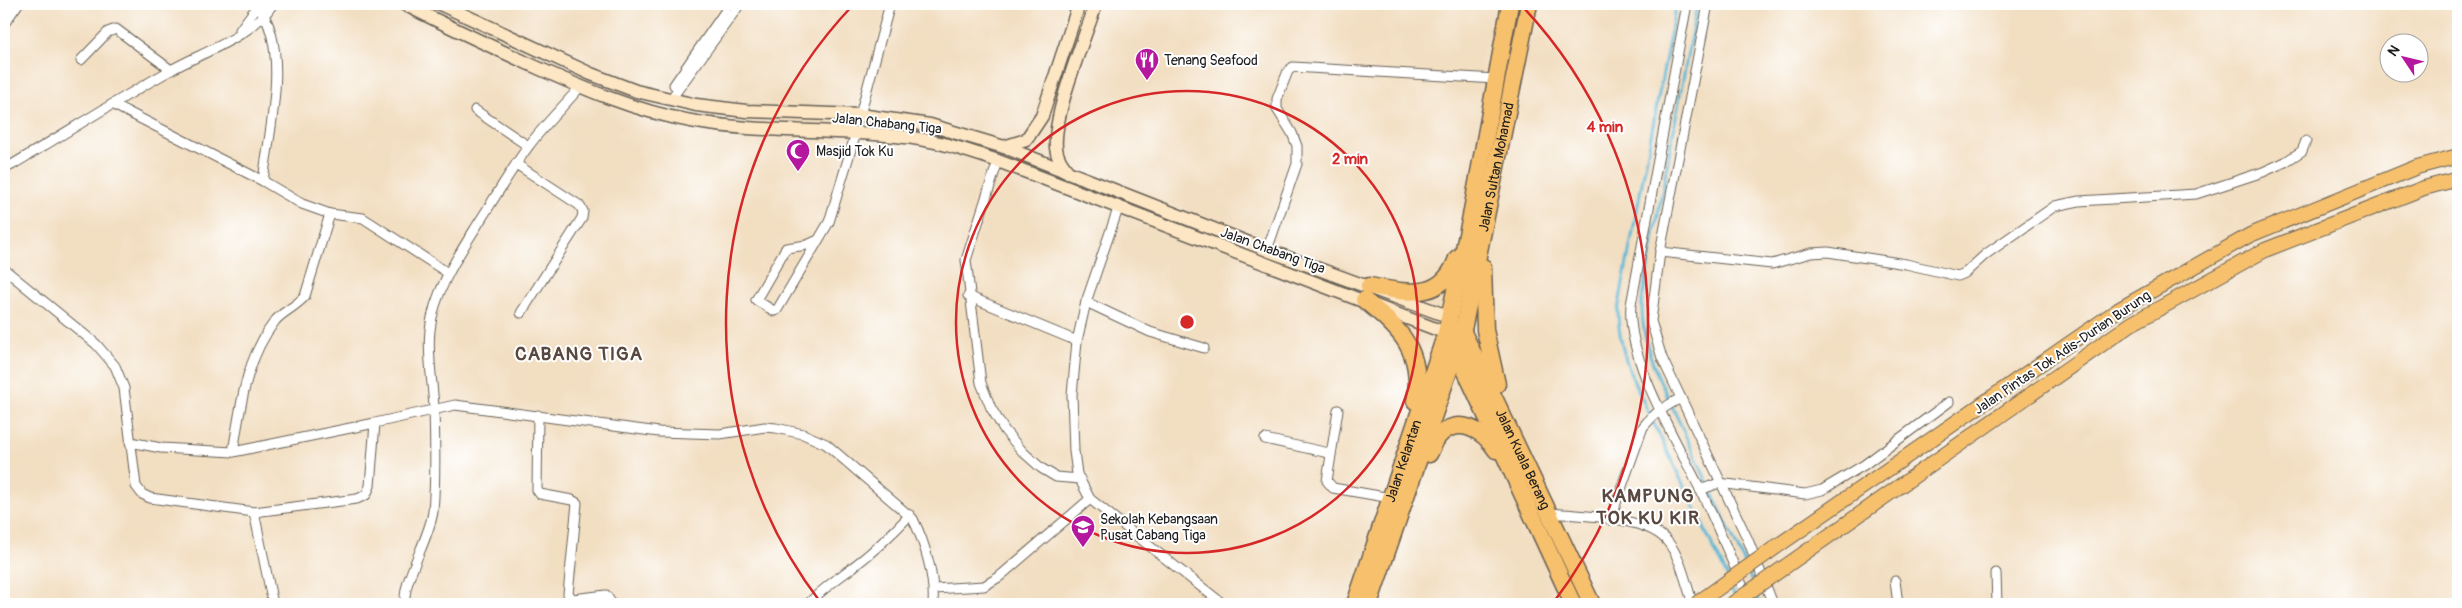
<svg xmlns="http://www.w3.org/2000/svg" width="2462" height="608" font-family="Pangolin,sans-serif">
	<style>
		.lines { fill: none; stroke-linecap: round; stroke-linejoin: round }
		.stream { stroke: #59b7d7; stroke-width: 3 }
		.street-casing { stroke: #676056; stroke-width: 11 }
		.secondary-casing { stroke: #676056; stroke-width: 15 }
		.primary-casing { stroke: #676056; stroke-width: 16 }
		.highway-casing { stroke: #676056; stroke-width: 19 }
		.street { stroke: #fff; stroke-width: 9 }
		.secondary { stroke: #fce6c4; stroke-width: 12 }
		.primary { stroke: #f7c06c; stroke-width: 14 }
		.highway { stroke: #f7c06c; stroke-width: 16 }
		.primary-bridge-casing { stroke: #676056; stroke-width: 16; stroke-linecap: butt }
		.primary-bridge { stroke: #f7c06c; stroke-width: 14 }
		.ring { fill: none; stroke: #d62828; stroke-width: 2.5 }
		.labels { text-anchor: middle; stroke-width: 4; stroke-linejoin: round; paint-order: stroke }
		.poi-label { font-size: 14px; fill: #1c1c1c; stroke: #fff; text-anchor: start }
		.street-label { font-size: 14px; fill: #1c1c1c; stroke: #fff }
		.district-label { font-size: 19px; font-weight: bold; letter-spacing: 1px; fill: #59483f; stroke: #fff }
		.centre { fill: #d62828; stroke: #fff; stroke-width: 2.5 }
		.ring-label { font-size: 15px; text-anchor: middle; font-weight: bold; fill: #d62828; stroke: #fff; stroke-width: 4; stroke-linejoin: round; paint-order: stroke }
	</style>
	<rect width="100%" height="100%" fill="#fff"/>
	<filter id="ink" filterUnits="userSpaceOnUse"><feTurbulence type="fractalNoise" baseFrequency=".02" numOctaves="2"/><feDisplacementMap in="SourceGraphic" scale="10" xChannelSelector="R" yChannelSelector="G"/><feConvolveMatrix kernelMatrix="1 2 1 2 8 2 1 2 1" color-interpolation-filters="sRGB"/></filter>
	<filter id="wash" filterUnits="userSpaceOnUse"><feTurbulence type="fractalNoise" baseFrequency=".0096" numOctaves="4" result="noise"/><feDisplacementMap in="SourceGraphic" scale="20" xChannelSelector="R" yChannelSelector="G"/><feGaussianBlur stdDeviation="1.12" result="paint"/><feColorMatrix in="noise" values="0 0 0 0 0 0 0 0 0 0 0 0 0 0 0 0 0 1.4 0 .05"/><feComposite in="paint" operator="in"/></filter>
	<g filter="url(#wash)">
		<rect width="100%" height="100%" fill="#f2dec1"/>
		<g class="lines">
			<!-- stream -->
			<g class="stream">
				<path d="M1676,4L1618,310C1618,336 1624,358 1634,382L1728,578"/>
				<path d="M1697,4L1642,300C1641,328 1647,351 1658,376L1745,564"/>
				<polyline points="4,5 5,4"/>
				<polyline points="1748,572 1753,585"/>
				<polyline points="1730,584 1735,597"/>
				<polyline points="1756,593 1760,604"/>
			</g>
		</g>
	</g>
	<g filter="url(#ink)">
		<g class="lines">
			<defs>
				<g id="street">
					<path d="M1687,4L1631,305C1626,359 1676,440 1700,489C1718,527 1734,565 1750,604"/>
					<polyline points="1708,4 1660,252 1651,321 1662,358 1748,540 1773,604"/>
					<path d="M258,6C291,48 269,131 263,181"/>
					<polyline points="4,24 18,4"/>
					<polyline points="240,30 259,4"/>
					<polyline points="81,60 108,32 116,29 171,70"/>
					<polyline points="674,85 726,10"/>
					<polyline points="671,99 740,4"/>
					<polyline points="114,105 263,181 302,204 330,214 363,218 448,273"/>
					<polyline points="475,110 528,146"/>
					<polyline points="860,115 890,4"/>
					<polyline points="998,161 966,260 981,383 991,408 1005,431 1023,452 1041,468 1056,477 1080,479"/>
					<polyline points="516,164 579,205 583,211 582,218 521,313"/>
					<path d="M4,167L10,166C64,134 117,100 171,70C205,51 251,37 273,4"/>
					<polyline points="1118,209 1086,302 1077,341 1072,395 1074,451 1077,474 1090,499 1223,604"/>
					<polyline points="818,240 807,245 786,248 756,300 774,311 777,310 829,222 856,133"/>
					<polyline points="1267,250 1297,164 1297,146 1292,133 1277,109 1277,99 1288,71 1293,67 1496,79"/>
					<polyline points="1660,252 1772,264 1811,253 1828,252 1906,264 1958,276 1965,273 1986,254 2055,206 2079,201 2196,194 2263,172 2285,162 2302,151 2306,141"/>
					<path d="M4,269L96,344L115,366L124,388L136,486L142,494L150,498L254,512L357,499L366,495L370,486L375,423L455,405L659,432L720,434L765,427L776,428L803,434L826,444L913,519C925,543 935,577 933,604"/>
					<polyline points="968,296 1077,341"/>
					<polyline points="1086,302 1150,332 1204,348"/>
					<polyline points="1338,410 1327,481 1333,488 1391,498"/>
					<polyline points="538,415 537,490 540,494 572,500 577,503 568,594 573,599 606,595 612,604"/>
					<polyline points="1265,439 1329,453"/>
					<polyline points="130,442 161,448 233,452 375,423"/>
					<path d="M233,452C241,405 245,360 275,321C282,312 296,307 305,296L330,214"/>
					<polyline points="1700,490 1719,483 1805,494 1822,490 1864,465 1949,402"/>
					<polyline points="254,512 273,604"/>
					<path d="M1550,513C1580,516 1646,516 1667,541C1681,557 1686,584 1693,604"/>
					<path d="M1610,520L1643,427C1654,413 1666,406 1681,398"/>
					<polyline points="1996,573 1997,604"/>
					<polyline points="1895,581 1898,604"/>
					<polyline points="934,589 984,586 999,577 1090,499"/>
					<path d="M406,604C399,587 431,536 433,511C436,478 435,442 434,409C433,383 427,356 430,330C434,291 458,256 478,224C495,198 510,171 528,147C543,126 563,107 580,87"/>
					<path d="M808,604C822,589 837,579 853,567C873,552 892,534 910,515"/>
				</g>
				<g id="secondary">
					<path d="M404,4C445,25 486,44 527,63C580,87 634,111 691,121C768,135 848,127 925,140C950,144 974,153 998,161L1446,333"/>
					<polyline points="440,4 591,74 636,91 696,105 746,111 860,115 930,125 1004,147 1267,250 1450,317"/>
					<polyline points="1004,147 1026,140 1042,116 1079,4"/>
					<path d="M1068,172C1062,164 1057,158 1056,148C1053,113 1084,40 1096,4"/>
				</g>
				<g id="primary">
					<polyline points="1776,547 2118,310 2250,235 2417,167 2458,156"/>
					<polyline points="1786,566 2131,324 2265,250 2424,188 2458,179"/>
				</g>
				<g id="highway">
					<polyline points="1483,267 1485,330 1497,384"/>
					<path d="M1369,286C1404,292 1442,303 1457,258"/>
					<path d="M1364,300C1400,328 1424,352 1415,401"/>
					<path id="s1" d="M1461,328L1592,604"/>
					<polyline points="1454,346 1573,604"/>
					<path d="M1429,454C1432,449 1434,442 1438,437C1457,414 1484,431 1496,450"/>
					<path id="s2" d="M1355,604L1446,333L1471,216L1510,4"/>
					<path id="s3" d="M1369,604L1463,330L1529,4"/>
				</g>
			</defs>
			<!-- street casing -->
			<use href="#street" class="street-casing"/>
			<!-- secondary casing -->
			<use href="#secondary" class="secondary-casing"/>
			<!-- primary casing -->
			<use href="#primary" class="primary-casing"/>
			<!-- highway casing -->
			<use href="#highway" class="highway-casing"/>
			<!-- street -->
			<use href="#street" class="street"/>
			<!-- secondary -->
			<use href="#secondary" class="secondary"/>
			<!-- primary -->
			<use href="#primary" class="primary"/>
			<!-- highway -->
			<use href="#highway" class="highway"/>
			<defs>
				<g id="primary-bridge">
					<polyline points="1696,604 1776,547"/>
					<polyline points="1732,604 1786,566"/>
				</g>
			</defs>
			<!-- primary-bridge casing -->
			<use href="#primary-bridge" class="primary-bridge-casing"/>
			<!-- primary-bridge -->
			<use href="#primary-bridge" class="primary-bridge"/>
		</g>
	</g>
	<!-- distance rings -->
	<g class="ring">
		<circle cx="1187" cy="322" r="231"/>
		<path d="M821 603A461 461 0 0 1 853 5M1521 5A461 461 0 0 1 1553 603"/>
	</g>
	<!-- icons -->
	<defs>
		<symbol id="restaurant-pin" viewBox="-11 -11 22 30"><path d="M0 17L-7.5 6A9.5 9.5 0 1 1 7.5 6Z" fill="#b5179e" stroke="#fff"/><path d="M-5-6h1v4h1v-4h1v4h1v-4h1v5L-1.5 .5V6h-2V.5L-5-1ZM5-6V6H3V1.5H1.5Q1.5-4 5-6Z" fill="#fff"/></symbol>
		<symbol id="mosque-pin" viewBox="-11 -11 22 30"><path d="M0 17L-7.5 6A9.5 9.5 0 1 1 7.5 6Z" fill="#b5179e" stroke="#fff"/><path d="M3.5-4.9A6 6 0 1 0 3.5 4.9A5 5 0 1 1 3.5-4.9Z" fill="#fff"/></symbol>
		<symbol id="school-pin" viewBox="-11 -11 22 30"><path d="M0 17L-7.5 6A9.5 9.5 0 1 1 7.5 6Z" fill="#b5179e" stroke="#fff"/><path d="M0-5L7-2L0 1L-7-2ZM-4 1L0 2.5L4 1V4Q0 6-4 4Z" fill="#fff"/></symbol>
	</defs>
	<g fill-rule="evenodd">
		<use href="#restaurant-pin" x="1133" y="46" width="28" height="38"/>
		<use href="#mosque-pin" x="784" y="137" width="28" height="38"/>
		<use href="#school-pin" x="1069" y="513" width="28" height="38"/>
	</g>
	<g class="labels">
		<!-- poi labels -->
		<g class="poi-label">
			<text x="1164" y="65">Tenang Seafood</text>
			<text x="816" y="156">Masjid Tok Ku</text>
			<text x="1100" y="524">Sekolah Kebangsaan<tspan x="1100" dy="16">Pusat Cabang Tiga</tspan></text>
		</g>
		<!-- street labels -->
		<g class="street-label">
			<text transform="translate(887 123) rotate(6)" y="5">Jalan Chabang Tiga</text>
			<text dy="5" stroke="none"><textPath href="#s3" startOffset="456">Jalan Sultan Mohamad</textPath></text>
			<text transform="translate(1273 250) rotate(20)" y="5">Jalan Chabang Tiga</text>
			<text transform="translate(2062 352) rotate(-34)" y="5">Jalan Pintas Tok Adis-Durian Burung</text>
			<text dy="5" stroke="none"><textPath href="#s1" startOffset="145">Jalan Kuala Berang</textPath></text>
			<text dy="5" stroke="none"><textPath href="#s2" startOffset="151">Jalan Kelantan</textPath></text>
		</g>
		<!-- district labels -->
		<g class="district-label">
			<text x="579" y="360">CABANG TIGA</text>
			<text x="1648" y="502">KAMPUNG<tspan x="1648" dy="22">TOK KU KIR</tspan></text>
		</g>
	</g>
	<circle cx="1187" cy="322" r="8" class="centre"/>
	<g class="ring-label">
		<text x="1605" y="132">4 min</text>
		<text x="1350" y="164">2 min</text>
	</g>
	<!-- margin -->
	<rect width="2462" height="608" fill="none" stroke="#fff" stroke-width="20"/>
	<!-- north arrow -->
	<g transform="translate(2404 58) rotate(305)"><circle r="24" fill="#ffffff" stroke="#a4a4a4"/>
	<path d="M0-4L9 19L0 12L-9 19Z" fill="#b5179e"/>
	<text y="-8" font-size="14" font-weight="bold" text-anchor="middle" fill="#1c1c1c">N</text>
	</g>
</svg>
